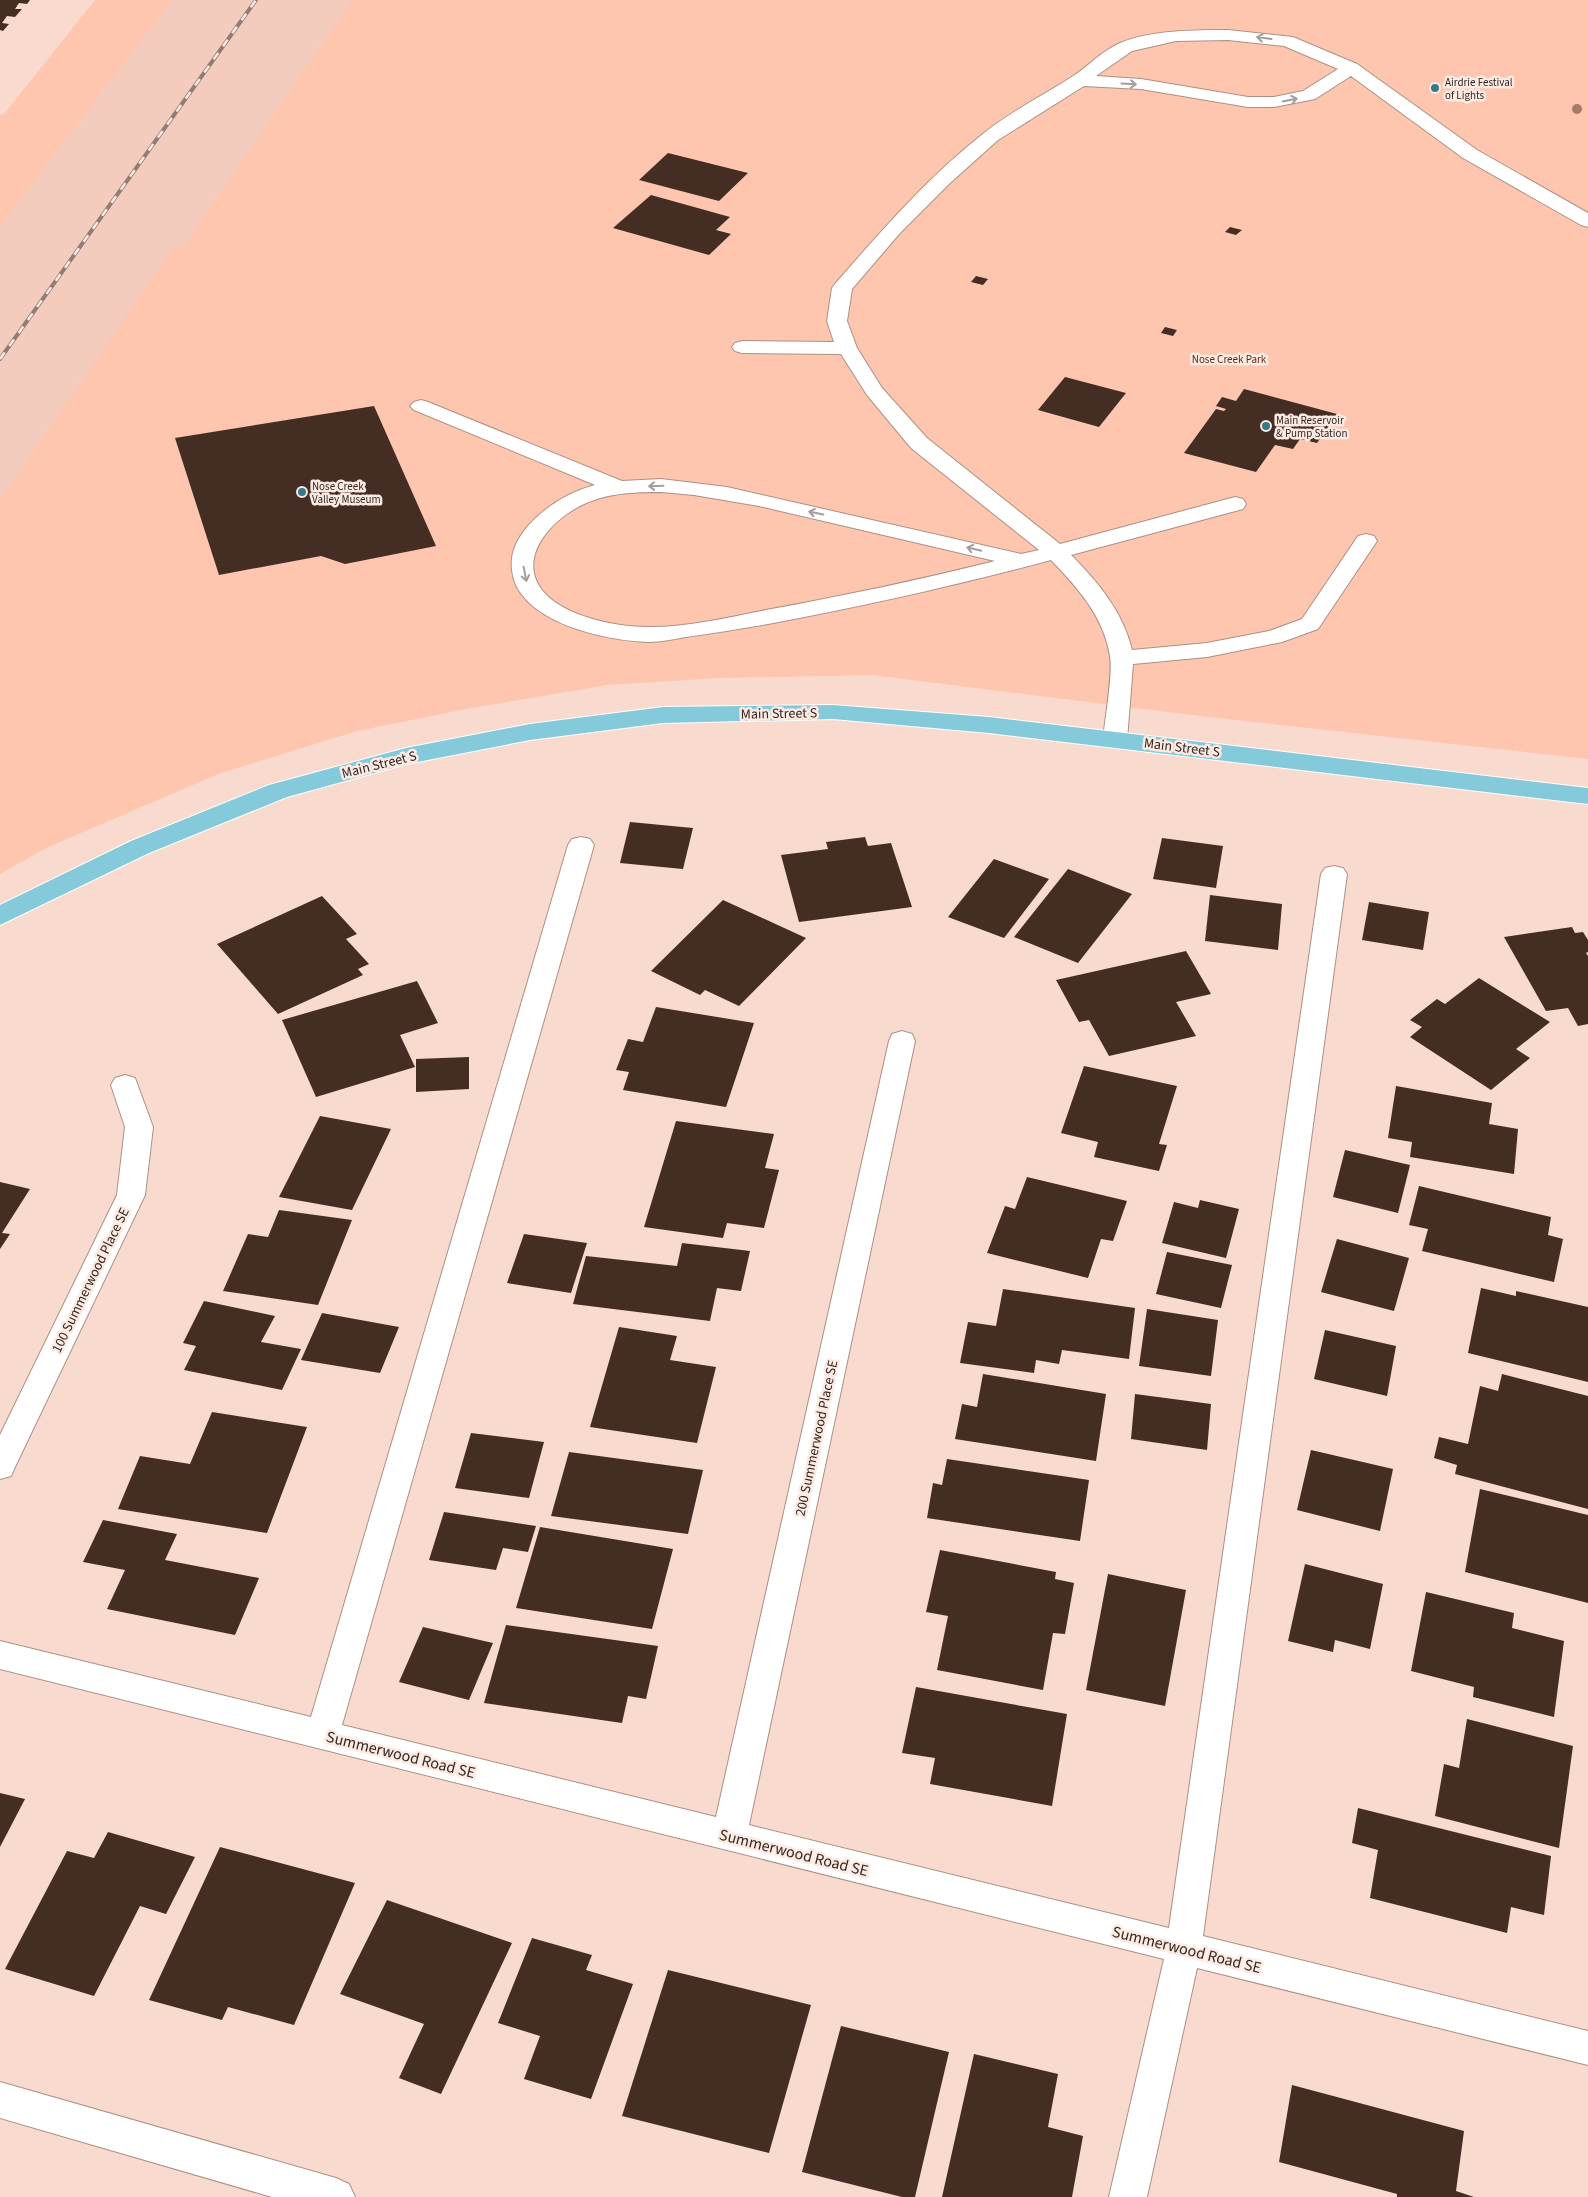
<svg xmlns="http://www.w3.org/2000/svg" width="1588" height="2197" font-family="'Source Sans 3',sans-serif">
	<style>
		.built { fill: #f3ccbd }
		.green { fill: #fec5af }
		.building { fill: #442d23 }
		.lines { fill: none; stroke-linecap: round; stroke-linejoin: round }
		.minor-casing { stroke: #ad9085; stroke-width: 2 }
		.major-casing { stroke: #fff; stroke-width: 2 }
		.minor { fill: #fff; fill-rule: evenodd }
		.major { fill: #85cada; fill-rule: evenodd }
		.rail-casing { stroke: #927d75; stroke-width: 4 }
		.rail { stroke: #fdeae3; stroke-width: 2.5; stroke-dasharray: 8; stroke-linecap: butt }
		.tree { fill: #a67a68 }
		.oneway { stroke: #a39e9c }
		.poi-dot { fill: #37798b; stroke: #fdeae3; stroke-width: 2 }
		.labels { text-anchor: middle; stroke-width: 5; stroke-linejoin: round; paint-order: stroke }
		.far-poi-label { font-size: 11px; fill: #332723; stroke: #fdeae3; text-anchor: start }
		.far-park-label { font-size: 11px; fill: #622b14; stroke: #fdeae3 }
		.street-label { font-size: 14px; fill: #332723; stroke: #fdeae3 }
		.near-street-label { font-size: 16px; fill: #332723; stroke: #fdeae3 }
	</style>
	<rect width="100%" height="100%" fill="#f9dace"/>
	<!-- built -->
	<polygon class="built" points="172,0 352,0 183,247 173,247 0,500 0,226"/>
	<!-- green -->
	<g class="green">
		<polygon points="95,0 172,0 0,226 0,115 4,114"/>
		<polygon points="352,0 1588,0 1588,759 1201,716 872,675 719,678 607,685 466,709 357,731 218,774 48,847 0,874 0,500 173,247 183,247"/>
	</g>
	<!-- building -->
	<g class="building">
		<polygon points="0,0 30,0 27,4 19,3 15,9 22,9 15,17 7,16 2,23 9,24 3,31 0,30"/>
		<polygon points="668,153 748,173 719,201 639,180"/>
		<polygon points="651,195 730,217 716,230 731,234 709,255 613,228"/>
		<polygon points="1230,227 1242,230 1236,235 1225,232"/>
		<polygon points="976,276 988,279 983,285 971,282"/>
		<polygon points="1165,327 1177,330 1173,336 1161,333"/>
		<polygon points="1065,377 1126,393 1099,427 1038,410"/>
		<polygon points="1244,389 1337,414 1317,443 1300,439 1293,449 1275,445 1256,472 1184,453 1216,409 1224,411 1226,409 1216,406 1222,397 1236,401"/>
		<polygon points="374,406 436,546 345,564 321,556 219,575 175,438"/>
		<polygon points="630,822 693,828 683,869 620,863"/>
		<polygon points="865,837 868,846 891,843 912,907 799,922 781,855 828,849 826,842"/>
		<polygon points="1162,838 1223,846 1216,888 1153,879"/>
		<polygon points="994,859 1049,879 1004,938 948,917"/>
		<polygon points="1068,869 1132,894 1078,963 1014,937"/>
		<polygon points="1210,895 1282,904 1278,950 1205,941"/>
		<polygon points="322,896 357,934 346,939 369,964 358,969 363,975 278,1014 217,944"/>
		<polygon points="723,900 806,938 739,1006 705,990 700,995 651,971"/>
		<polygon points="1369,902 1429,912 1423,950 1362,940"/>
		<polygon points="1572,927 1575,933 1583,932 1588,940 1588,952 1586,953 1588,956 1588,1024 1578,1026 1568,1008 1546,1011 1504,937"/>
		<polygon points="1186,951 1211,994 1176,1002 1196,1036 1109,1056 1089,1020 1079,1022 1056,980"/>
		<polygon points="1479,978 1550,1022 1516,1049 1530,1058 1491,1090 1410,1037 1422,1027 1410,1020 1437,999 1445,1004"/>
		<polygon points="417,981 438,1023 400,1035 415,1067 316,1097 282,1020"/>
		<polygon points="656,1007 754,1023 726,1107 623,1090 629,1072 616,1070 628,1039 643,1042"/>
		<polygon points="469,1057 469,1089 416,1092 416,1059"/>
		<polygon points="1084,1066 1177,1086 1159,1144 1167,1145 1159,1171 1094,1157 1098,1142 1061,1133"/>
		<polygon points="1396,1086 1492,1103 1489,1124 1518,1129 1514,1174 1410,1157 1412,1142 1388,1138"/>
		<polygon points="320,1116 391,1129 352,1210 279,1197"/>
		<polygon points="676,1121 774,1134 765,1168 779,1170 764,1228 727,1223 723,1238 644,1227"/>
		<polygon points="1345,1150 1410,1165 1398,1213 1333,1197"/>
		<polygon points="1027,1177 1127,1201 1113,1241 1101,1239 1088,1278 987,1253 1005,1206 1015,1209"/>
		<polygon points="0,1182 30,1189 2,1233 10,1234 0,1249"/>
		<polygon points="1419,1186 1551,1217 1548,1235 1563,1239 1554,1282 1422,1251 1428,1229 1409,1225"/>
		<polygon points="1200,1200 1239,1209 1226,1258 1162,1243 1174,1202 1198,1208"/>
		<polygon points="279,1210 352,1220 318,1305 223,1291 248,1234 268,1237"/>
		<polygon points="524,1234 587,1243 571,1293 507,1283"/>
		<polygon points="1337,1239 1409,1258 1394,1311 1321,1292"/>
		<polygon points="682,1243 750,1251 741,1291 717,1288 710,1321 573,1304 586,1256 677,1266"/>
		<polygon points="1167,1252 1232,1265 1221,1308 1156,1294"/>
		<polygon points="1481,1288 1516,1296 1516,1291 1588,1307 1588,1382 1468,1353"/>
		<polygon points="1003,1289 1135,1308 1129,1359 1062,1350 1059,1364 1036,1360 1034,1373 960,1363 968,1322 996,1326"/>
		<polygon points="204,1301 275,1316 261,1342 301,1349 282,1390 184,1370 196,1346 183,1343"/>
		<polygon points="1147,1309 1218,1320 1211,1376 1139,1366"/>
		<polygon points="322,1313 399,1327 380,1373 301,1360"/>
		<polygon points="619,1327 677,1336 670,1360 716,1367 697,1443 590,1427"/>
		<polygon points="1325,1330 1396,1346 1387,1396 1314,1379"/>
		<polygon points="983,1374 1106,1394 1096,1461 955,1439 962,1404 977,1407"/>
		<polygon points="1502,1374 1588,1396 1588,1509 1455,1474 1457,1465 1434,1458 1439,1437 1468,1444 1480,1386 1498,1391"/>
		<polygon points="1135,1394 1211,1404 1207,1450 1131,1439"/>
		<polygon points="212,1412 307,1427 267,1533 118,1509 140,1456 190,1464"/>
		<polygon points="471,1433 544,1442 529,1498 455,1488"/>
		<polygon points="1311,1450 1393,1469 1380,1531 1297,1510"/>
		<polygon points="569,1452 703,1470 688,1534 551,1516"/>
		<polygon points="947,1459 1089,1480 1080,1541 927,1518 933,1483 942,1485"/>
		<polygon points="1480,1489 1588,1515 1588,1603 1465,1572"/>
		<polygon points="444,1512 536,1526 528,1552 503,1548 496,1570 429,1560"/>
		<polygon points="103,1520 177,1534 165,1560 259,1578 235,1635 107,1609 125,1570 83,1562"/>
		<polygon points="540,1527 673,1549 652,1629 516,1608"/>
		<polygon points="940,1550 1056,1572 1055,1579 1074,1583 1065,1634 1053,1633 1043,1690 937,1670 948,1616 926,1612"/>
		<polygon points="1305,1564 1383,1584 1370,1649 1335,1640 1333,1652 1288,1641"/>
		<polygon points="1108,1574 1186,1590 1165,1706 1086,1690"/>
		<polygon points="1426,1592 1514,1613 1512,1628 1564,1641 1554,1717 1473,1697 1474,1687 1411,1671"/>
		<polygon points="506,1625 658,1646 646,1699 628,1696 622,1723 484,1703"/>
		<polygon points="423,1627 493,1643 469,1700 399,1682"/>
		<polygon points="916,1687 1067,1714 1052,1806 930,1784 935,1758 902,1753"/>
		<polygon points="1467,1719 1573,1746 1559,1848 1435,1816 1444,1764 1459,1768"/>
		<polygon points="0,1793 25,1799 0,1847"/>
		<polygon points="1358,1808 1551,1856 1544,1915 1511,1907 1507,1933 1370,1898 1378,1850 1352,1843"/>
		<polygon points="108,1832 195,1857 166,1914 140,1906 94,1996 5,1969 67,1851 94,1858"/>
		<polygon points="220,1847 355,1883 294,2025 228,2007 222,2020 149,2000"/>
		<polygon points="387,1900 512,1943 441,2094 399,2078 424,2024 340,1994"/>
		<polygon points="532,1938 592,1955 586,1970 633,1984 591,2099 524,2079 540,2036 498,2023"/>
		<polygon points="668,1970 811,2005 769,2153 622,2116"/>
		<polygon points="841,2026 949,2052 915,2197 902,2197 802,2172"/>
		<polygon points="974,2054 1058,2074 1048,2127 1083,2136 1072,2197 942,2197"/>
		<polygon points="1292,2085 1464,2131 1456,2191 1474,2197 1397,2197 1397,2194 1279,2162"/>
	</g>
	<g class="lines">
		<defs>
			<g id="minor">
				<path d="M1228,30L1293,37L1357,64L1477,150L1588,213V227L1581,225L1463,158L1351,76L1315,99L1274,107H1248L1141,89L1084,86L998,140L950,183L900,233L852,289L847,321L857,348L882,388L927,438L1060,544L1235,497L1243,499L1246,504L1243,509L1071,555C1098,582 1123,612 1132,650L1207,643L1269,631L1302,619L1358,536L1366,534L1374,536L1377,541L1318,629L1282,642L1207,657L1133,664L1127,740L1124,745L1115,748L1106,745L1103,740C1105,718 1113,676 1110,656C1104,617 1078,588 1051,560C958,585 863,606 768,624C741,629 713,633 686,637C674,639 661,642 649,642C606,641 517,622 512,570C510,552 517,539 528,526C546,506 569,492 595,485L414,410L410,406L414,402L421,400L428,402L622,481L661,479L727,487L1021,554L1039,550L911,448L867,395L841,354L742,353L735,351L732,347L735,343L742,341L834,342L827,321L832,288L835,284C881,231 928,177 984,133C1010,112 1042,96 1070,78C1087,68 1101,51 1120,43C1150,30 1195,30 1228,30ZM1228,40L1284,46L1338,69L1303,91L1274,97H1248L1141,79L1096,76L1132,51L1176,41ZM661,492L694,495L759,506L995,561C919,580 843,596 766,610C715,620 660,634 609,623C586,618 557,609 542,590C517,557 551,521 580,506C605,493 633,492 661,492Z"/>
				<polygon points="581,837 590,839 594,845 342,1725 716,1817 889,1041 892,1034 902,1031 912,1034 915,1041 749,1825 1169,1928 1321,874 1325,868 1334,866 1343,868 1347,874 1203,1936 1588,2031 1588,2065 1197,1968 1147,2197 1109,2197 1164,1959 0,1669 0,1641 311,1717 568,845 572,839"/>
				<polygon points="125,1075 135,1078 153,1127 145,1195 15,1467 11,1476 0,1479 0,1435 117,1195 125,1127 111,1085 115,1078"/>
				<polygon points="0,2082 336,2178 349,2184 355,2197 272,2197 0,2118"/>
			</g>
			<polygon id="major" points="833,705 989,717 1588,788 1588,804 989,733 833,719 663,723 530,740 407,764 287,797 149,853 0,925 0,905 131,841 269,785 406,748 530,724 663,707"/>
		</defs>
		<!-- minor casing -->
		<use href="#minor" class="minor-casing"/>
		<!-- major casing -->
		<use href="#major" class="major-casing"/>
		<!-- minor -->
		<use href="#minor" class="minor"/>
		<!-- major -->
		<use href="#major" class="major"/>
		<defs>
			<polyline id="rail" points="0,359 256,0"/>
		</defs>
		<!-- rail casing -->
		<use href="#rail" class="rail-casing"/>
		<!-- rail -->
		<use href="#rail" class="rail"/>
	</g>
	<!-- trees -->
	<circle class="tree" cx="1577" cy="109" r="5"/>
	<!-- one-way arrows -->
	<defs><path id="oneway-shaft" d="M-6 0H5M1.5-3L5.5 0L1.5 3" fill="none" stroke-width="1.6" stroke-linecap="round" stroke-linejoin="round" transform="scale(1.25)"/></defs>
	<g class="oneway">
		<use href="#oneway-shaft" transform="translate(1264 38) rotate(-172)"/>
		<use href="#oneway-shaft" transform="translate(1129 84) rotate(3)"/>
		<use href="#oneway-shaft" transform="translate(1290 100) rotate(-11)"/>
		<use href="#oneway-shaft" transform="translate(656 486) rotate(178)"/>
		<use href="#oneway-shaft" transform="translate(816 513) rotate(-168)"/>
		<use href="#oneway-shaft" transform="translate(974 549) rotate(-166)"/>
		<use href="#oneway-shaft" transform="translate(525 574) rotate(79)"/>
	</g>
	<!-- markers -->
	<g class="poi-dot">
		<circle cx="1435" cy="88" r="5"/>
		<circle cx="1266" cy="426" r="5"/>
		<circle cx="302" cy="492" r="5"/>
	</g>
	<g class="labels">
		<!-- far-poi labels -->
		<g class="far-poi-label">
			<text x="1445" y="86">Airdrie Festival<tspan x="1445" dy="13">of Lights</tspan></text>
			<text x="1276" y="424">Main Reservoir<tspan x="1276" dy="13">&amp; Pump Station</tspan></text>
			<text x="312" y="490">Nose Creek<tspan x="312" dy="13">Valley Museum</tspan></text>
		</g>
		<!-- far-park labels -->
		<g class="far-park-label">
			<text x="1229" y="363">Nose Creek Park</text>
		</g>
		<!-- street labels -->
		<g class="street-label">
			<text transform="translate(779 713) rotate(-1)" y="5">Main Street S</text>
			<text transform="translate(1182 747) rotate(7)" y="5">Main Street S</text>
			<text transform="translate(379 764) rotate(-14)" y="5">Main Street S</text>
			<text transform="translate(90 1280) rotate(-64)" y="5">100 Summerwood Place SE</text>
			<text transform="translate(816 1438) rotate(-78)" y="5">200 Summerwood Place SE</text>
		</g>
		<!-- near-street labels -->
		<g class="near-street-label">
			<text transform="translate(401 1754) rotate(14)" y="6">Summerwood Road SE</text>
			<text transform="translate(794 1852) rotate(14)" y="6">Summerwood Road SE</text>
			<text transform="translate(1187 1949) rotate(14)" y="6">Summerwood Road SE</text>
		</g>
	</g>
</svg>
